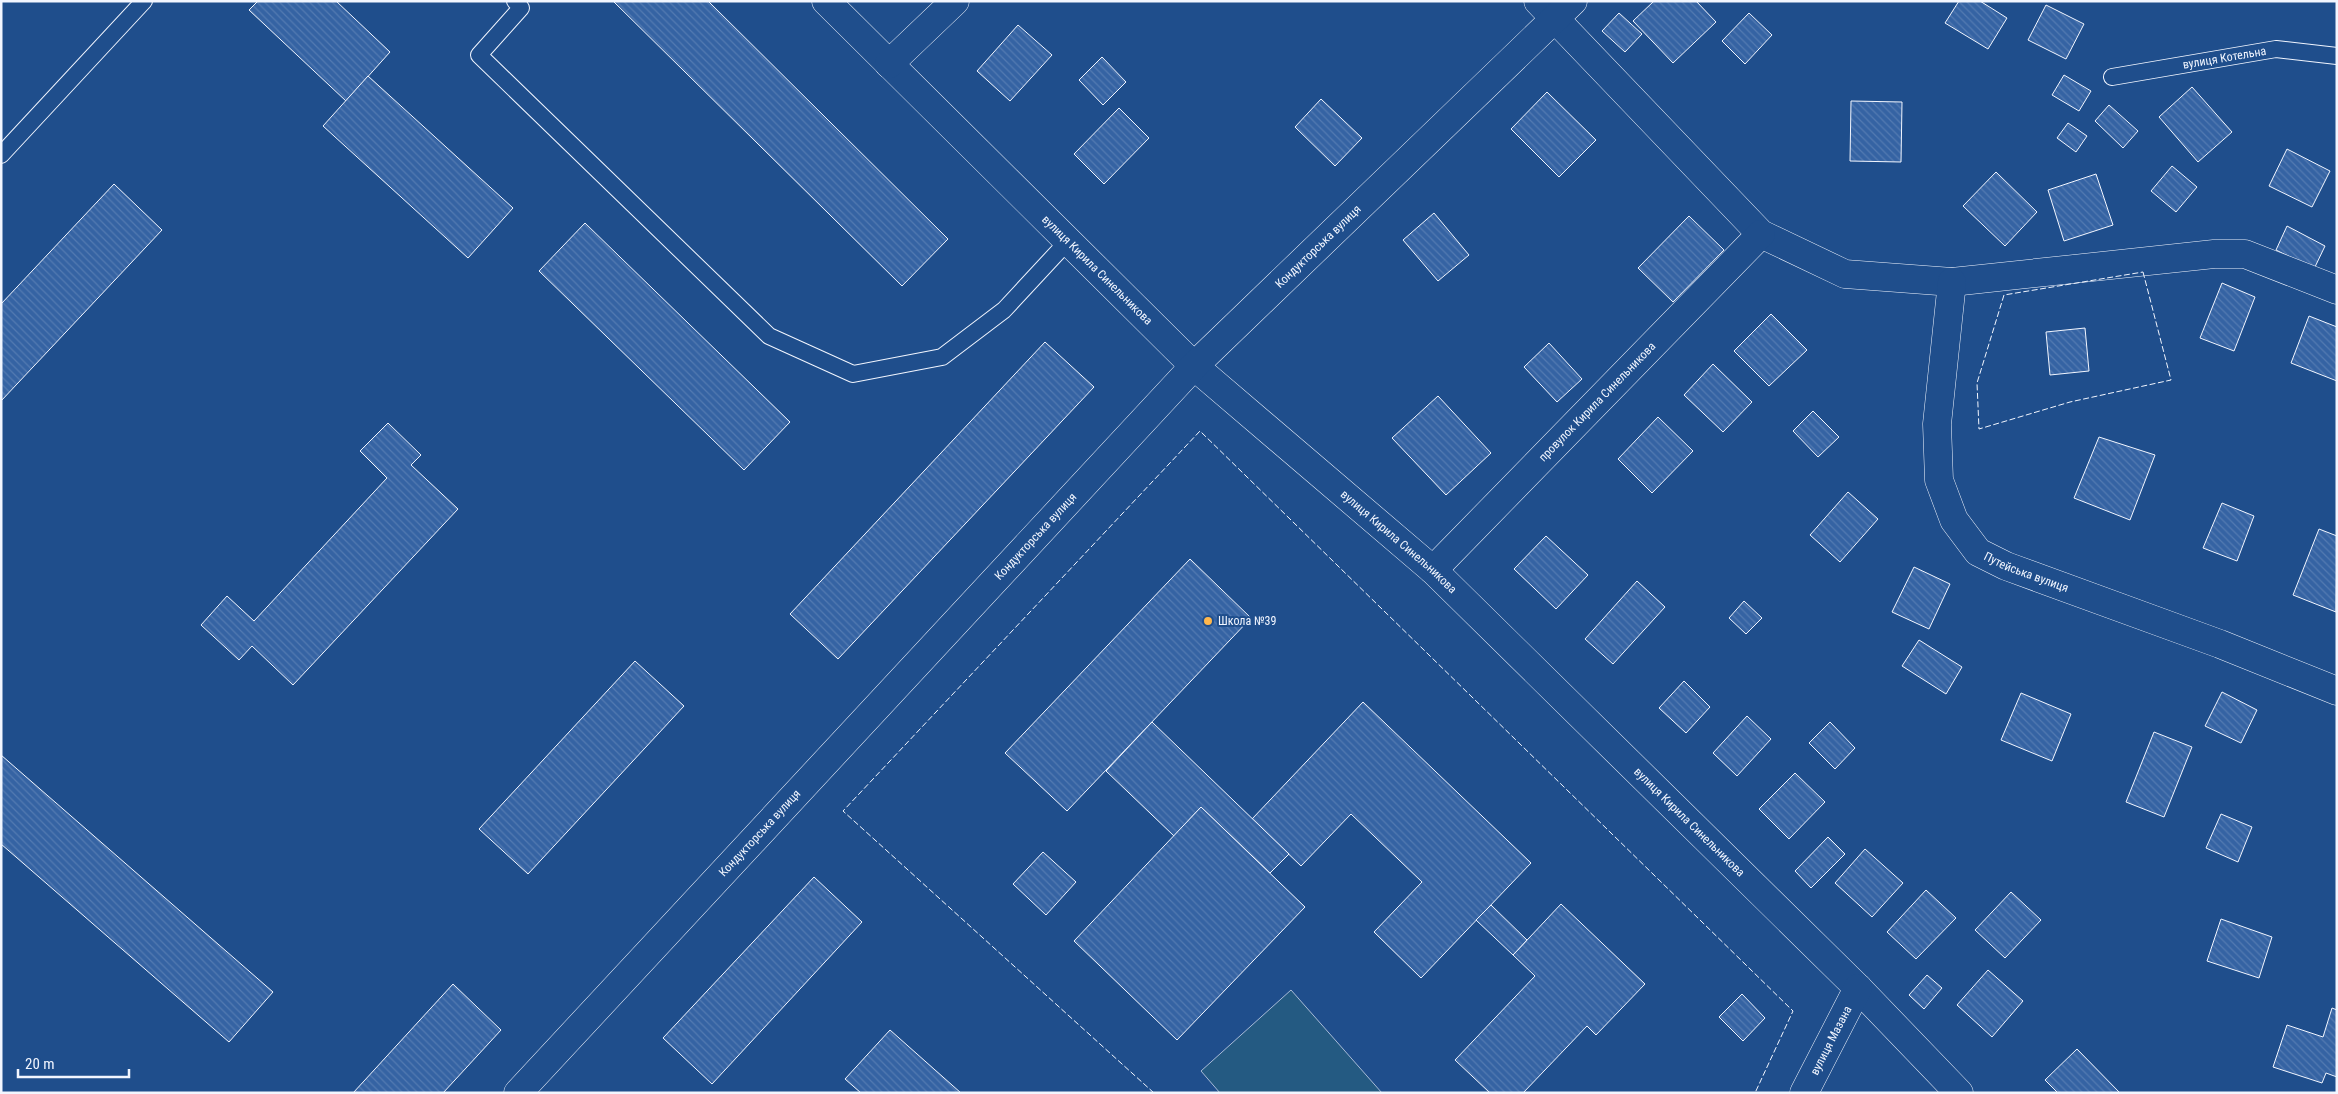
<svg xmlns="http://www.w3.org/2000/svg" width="2338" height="1094" font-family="'Roboto Condensed',sans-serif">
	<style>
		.pitch { fill: #245a82; stroke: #a8bbd7 }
		.building { fill: url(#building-back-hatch); stroke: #f2f6ff }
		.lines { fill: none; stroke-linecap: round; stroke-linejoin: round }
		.lane-casing { stroke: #f2f6ff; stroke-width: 18 }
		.street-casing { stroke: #f2f6ff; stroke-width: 29 }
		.lane { stroke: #1f4e8c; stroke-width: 16 }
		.street { stroke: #1f4e8c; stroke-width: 28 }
		.fence { stroke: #f2f6ff; stroke-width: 1; stroke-dasharray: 6 2.5; stroke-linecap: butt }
		.poi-dot { fill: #ffb74d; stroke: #1f4e8c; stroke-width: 2 }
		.labels { text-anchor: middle; stroke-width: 4; stroke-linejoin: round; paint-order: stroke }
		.street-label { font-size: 12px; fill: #f2f6ff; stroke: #1f4e8c }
		.poi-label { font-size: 12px; fill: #f2f6ff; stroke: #1f4e8c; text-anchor: start }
	</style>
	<defs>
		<pattern id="building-back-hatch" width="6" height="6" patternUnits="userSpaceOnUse" patternTransform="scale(1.25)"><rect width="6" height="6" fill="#3563a3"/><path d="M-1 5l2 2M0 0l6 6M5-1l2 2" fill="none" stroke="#537ab1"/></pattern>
	</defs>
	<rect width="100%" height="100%" fill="#1f4e8c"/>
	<!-- pitch -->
	<polygon class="pitch" points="1291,990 1382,1093 1220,1093 1201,1071"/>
	<!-- building -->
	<g class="building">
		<polygon points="258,1 336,1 390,52 346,101 249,10"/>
		<polygon points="613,1 708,1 948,239 902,286"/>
		<polygon points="1654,1 1696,1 1716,22 1673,63 1633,21"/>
		<polygon points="1959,1 1980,1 2007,18 1988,49 1945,23"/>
		<polygon points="2046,5 2084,24 2066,59 2028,40"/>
		<polygon points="1619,13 1642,34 1625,52 1602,31"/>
		<polygon points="1749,13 1772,35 1745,64 1722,41"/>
		<polygon points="1018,25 1052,55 1010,101 977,71"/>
		<polygon points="1102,57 1126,82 1103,105 1079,80"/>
		<polygon points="2064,75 2091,91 2079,111 2052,95"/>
		<polygon points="368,76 513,208 468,258 323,126"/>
		<polygon points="2192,87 2232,132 2198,162 2159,117"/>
		<polygon points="1547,92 1596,140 1559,177 1511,129"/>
		<polygon points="1321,99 1362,138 1335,166 1295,127"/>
		<polygon points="1851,101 1902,102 1901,162 1850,161"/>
		<polygon points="2109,105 2138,131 2123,148 2095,121"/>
		<polygon points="1119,108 1149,138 1104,184 1074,154"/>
		<polygon points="2068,123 2087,136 2076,152 2057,138"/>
		<polygon points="2287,149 2330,171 2312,207 2269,186"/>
		<polygon points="2172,166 2197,187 2176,212 2151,191"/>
		<polygon points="1996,172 2037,212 2005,246 1963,206"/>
		<polygon points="2096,174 2113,225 2064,241 2048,190"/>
		<polygon points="114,184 162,230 1,401 1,304"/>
		<polygon points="1434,213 1469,255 1438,281 1403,240"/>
		<polygon points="1689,216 1724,250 1673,302 1638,268"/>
		<polygon points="585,223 790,422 744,470 539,271"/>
		<polygon points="2287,226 2325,246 2314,269 2276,250"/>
		<polygon points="2222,283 2255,297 2234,351 2200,338"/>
		<polygon points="1771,314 1807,350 1769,386 1734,351"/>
		<polygon points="2309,316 2337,327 2337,381 2291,363"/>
		<polygon points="2085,328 2089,371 2050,375 2046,332"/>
		<polygon points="1045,342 1094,387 838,659 790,614"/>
		<polygon points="1549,343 1582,379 1557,402 1524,367"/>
		<polygon points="1713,364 1752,402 1723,432 1684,395"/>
		<polygon points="1438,396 1491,453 1446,495 1392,438"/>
		<polygon points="1813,411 1839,437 1818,457 1793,431"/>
		<polygon points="1658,417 1693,451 1652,493 1618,459"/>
		<polygon points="388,423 421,455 411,465 458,509 293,685 252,646 239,660 201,625 227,596 254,621 387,478 360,451"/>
		<polygon points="2099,437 2155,455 2130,520 2074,498"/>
		<polygon points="1848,492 1878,519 1840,562 1810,535"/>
		<polygon points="2222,503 2254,516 2237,561 2203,548"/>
		<polygon points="2319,529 2337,536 2336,612 2293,595"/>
		<polygon points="1546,536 1588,575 1556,609 1514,569"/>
		<polygon points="1190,559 1251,618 1067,811 1005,753"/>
		<polygon points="1914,567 1950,584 1929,629 1892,612"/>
		<polygon points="1637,581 1665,607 1613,664 1585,639"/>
		<polygon points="1744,601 1762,618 1746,634 1729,618"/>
		<polygon points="1919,640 1962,667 1946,694 1902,666"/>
		<polygon points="635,661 684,706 528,874 479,829"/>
		<polygon points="1684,681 1710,707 1686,733 1659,708"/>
		<polygon points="2222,692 2257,710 2241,743 2205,726"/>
		<polygon points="2021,693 2071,714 2052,761 2001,740"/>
		<polygon points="1363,702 1531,863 1421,978 1374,932 1422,882 1351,814 1301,866 1252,819"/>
		<polygon points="1747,716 1771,739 1737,776 1713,753"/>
		<polygon points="1152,722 1289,854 1270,873 1201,807 1174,836 1106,771"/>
		<polygon points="1830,722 1855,748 1835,769 1809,743"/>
		<polygon points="2154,732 2192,747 2164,817 2126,802"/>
		<polygon points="1,755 273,992 229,1042 1,844"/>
		<polygon points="1795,773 1825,802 1789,839 1759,809"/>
		<polygon points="1201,807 1305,907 1177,1040 1074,941"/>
		<polygon points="2221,814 2252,827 2238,862 2206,848"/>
		<polygon points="1828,837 1845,854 1811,888 1795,871"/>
		<polygon points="1865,849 1903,883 1872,917 1835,883"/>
		<polygon points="1043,852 1076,882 1046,915 1013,884"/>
		<polygon points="814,877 862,922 712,1084 663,1038"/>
		<polygon points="1926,890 1956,918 1916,959 1887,932"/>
		<polygon points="2011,892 2041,920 2005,958 1975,930"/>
		<polygon points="1561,904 1645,984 1596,1035 1587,1026 1523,1093 1490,1093 1455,1060 1535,976 1513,955"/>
		<polygon points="1491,905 1527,940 1513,955 1476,920"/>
		<polygon points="2221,919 2272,937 2259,978 2207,961"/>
		<polygon points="1988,970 2023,1001 1992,1037 1957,1005"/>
		<polygon points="1927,975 1942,988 1924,1009 1909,995"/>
		<polygon points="453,984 501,1030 443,1093 353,1093"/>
		<polygon points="1742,994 1765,1018 1743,1041 1719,1017"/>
		<polygon points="2332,1008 2337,1010 2337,1077 2326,1073 2322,1083 2273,1067 2287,1025 2323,1037"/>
		<polygon points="890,1030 961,1093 861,1093 845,1079"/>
		<polygon points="2077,1049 2120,1093 2058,1093 2045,1080"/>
	</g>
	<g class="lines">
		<defs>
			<g id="lane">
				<polyline points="515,1 521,8 479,55 769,336 853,374 942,357 1004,310 1068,241"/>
				<path id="s1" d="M2112,77L2276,49L2337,56"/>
				<polyline points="1,155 144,1"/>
			</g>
			<g id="street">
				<path id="s2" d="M826,1L1194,366L1433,570L1858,988L1959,1093"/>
				<polyline points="1538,1 1761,234 1845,274 1952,282 2214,254 2245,254 2337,290"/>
				<polyline points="889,64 955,1"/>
				<path id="s3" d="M1952,282L1937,424L1939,480L1954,520L1978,552L2006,566L2220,644L2337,691"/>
				<path id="s4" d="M1433,570L1761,234"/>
				<path id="s5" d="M518,1093L1194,366L1573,1"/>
				<path id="s6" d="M1804,1093L1858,988"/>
			</g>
		</defs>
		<!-- lane casing -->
		<use href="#lane" class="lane-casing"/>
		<!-- street casing -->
		<use href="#street" class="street-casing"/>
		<!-- lane -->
		<use href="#lane" class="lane"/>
		<!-- street -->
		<use href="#street" class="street"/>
		<!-- fence -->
		<g class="fence">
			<polygon points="2143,272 2171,380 2070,402 1979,429 1977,383 2004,295"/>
			<polyline points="1154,1093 843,811 1200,431 1793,1011 1755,1093"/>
		</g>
	</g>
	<!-- markers -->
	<circle class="poi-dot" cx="1208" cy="621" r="5"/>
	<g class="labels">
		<!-- street labels -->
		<g class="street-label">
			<text dy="4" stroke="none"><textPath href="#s1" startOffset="114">вулиця Котельна</textPath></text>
			<text dy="4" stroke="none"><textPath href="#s5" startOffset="1165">Кондукторська вулиця</textPath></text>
			<text dy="4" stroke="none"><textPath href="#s2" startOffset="382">вулиця Кирила Синельникова</textPath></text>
			<text dy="4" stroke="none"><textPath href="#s4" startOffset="235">провулок Кирила Синельникова</textPath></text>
			<text dy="4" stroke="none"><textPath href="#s5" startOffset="760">Кондукторська вулиця</textPath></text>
			<text dy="4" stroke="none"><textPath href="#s2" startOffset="788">вулиця Кирила Синельникова</textPath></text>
			<text dy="4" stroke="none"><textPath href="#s3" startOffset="334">Путейська вулиця</textPath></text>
			<text dy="4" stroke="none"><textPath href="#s2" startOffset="1192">вулиця Кирила Синельникова</textPath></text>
			<text dy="4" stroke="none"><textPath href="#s5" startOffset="355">Кондукторська вулиця</textPath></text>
			<text dy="4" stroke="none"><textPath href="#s6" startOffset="59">вулиця Мазана</textPath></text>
		</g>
		<!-- poi labels -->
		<g class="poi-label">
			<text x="1218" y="625">Школа №39</text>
		</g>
	</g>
	<!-- border -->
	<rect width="2338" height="1094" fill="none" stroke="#f2f6ff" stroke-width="5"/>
	<!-- scale -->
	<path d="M18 1069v8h111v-8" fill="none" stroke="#f2f6ff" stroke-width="2.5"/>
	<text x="25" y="1069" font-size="15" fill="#f2f6ff" stroke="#1f4e8c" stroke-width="4" paint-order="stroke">20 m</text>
</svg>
